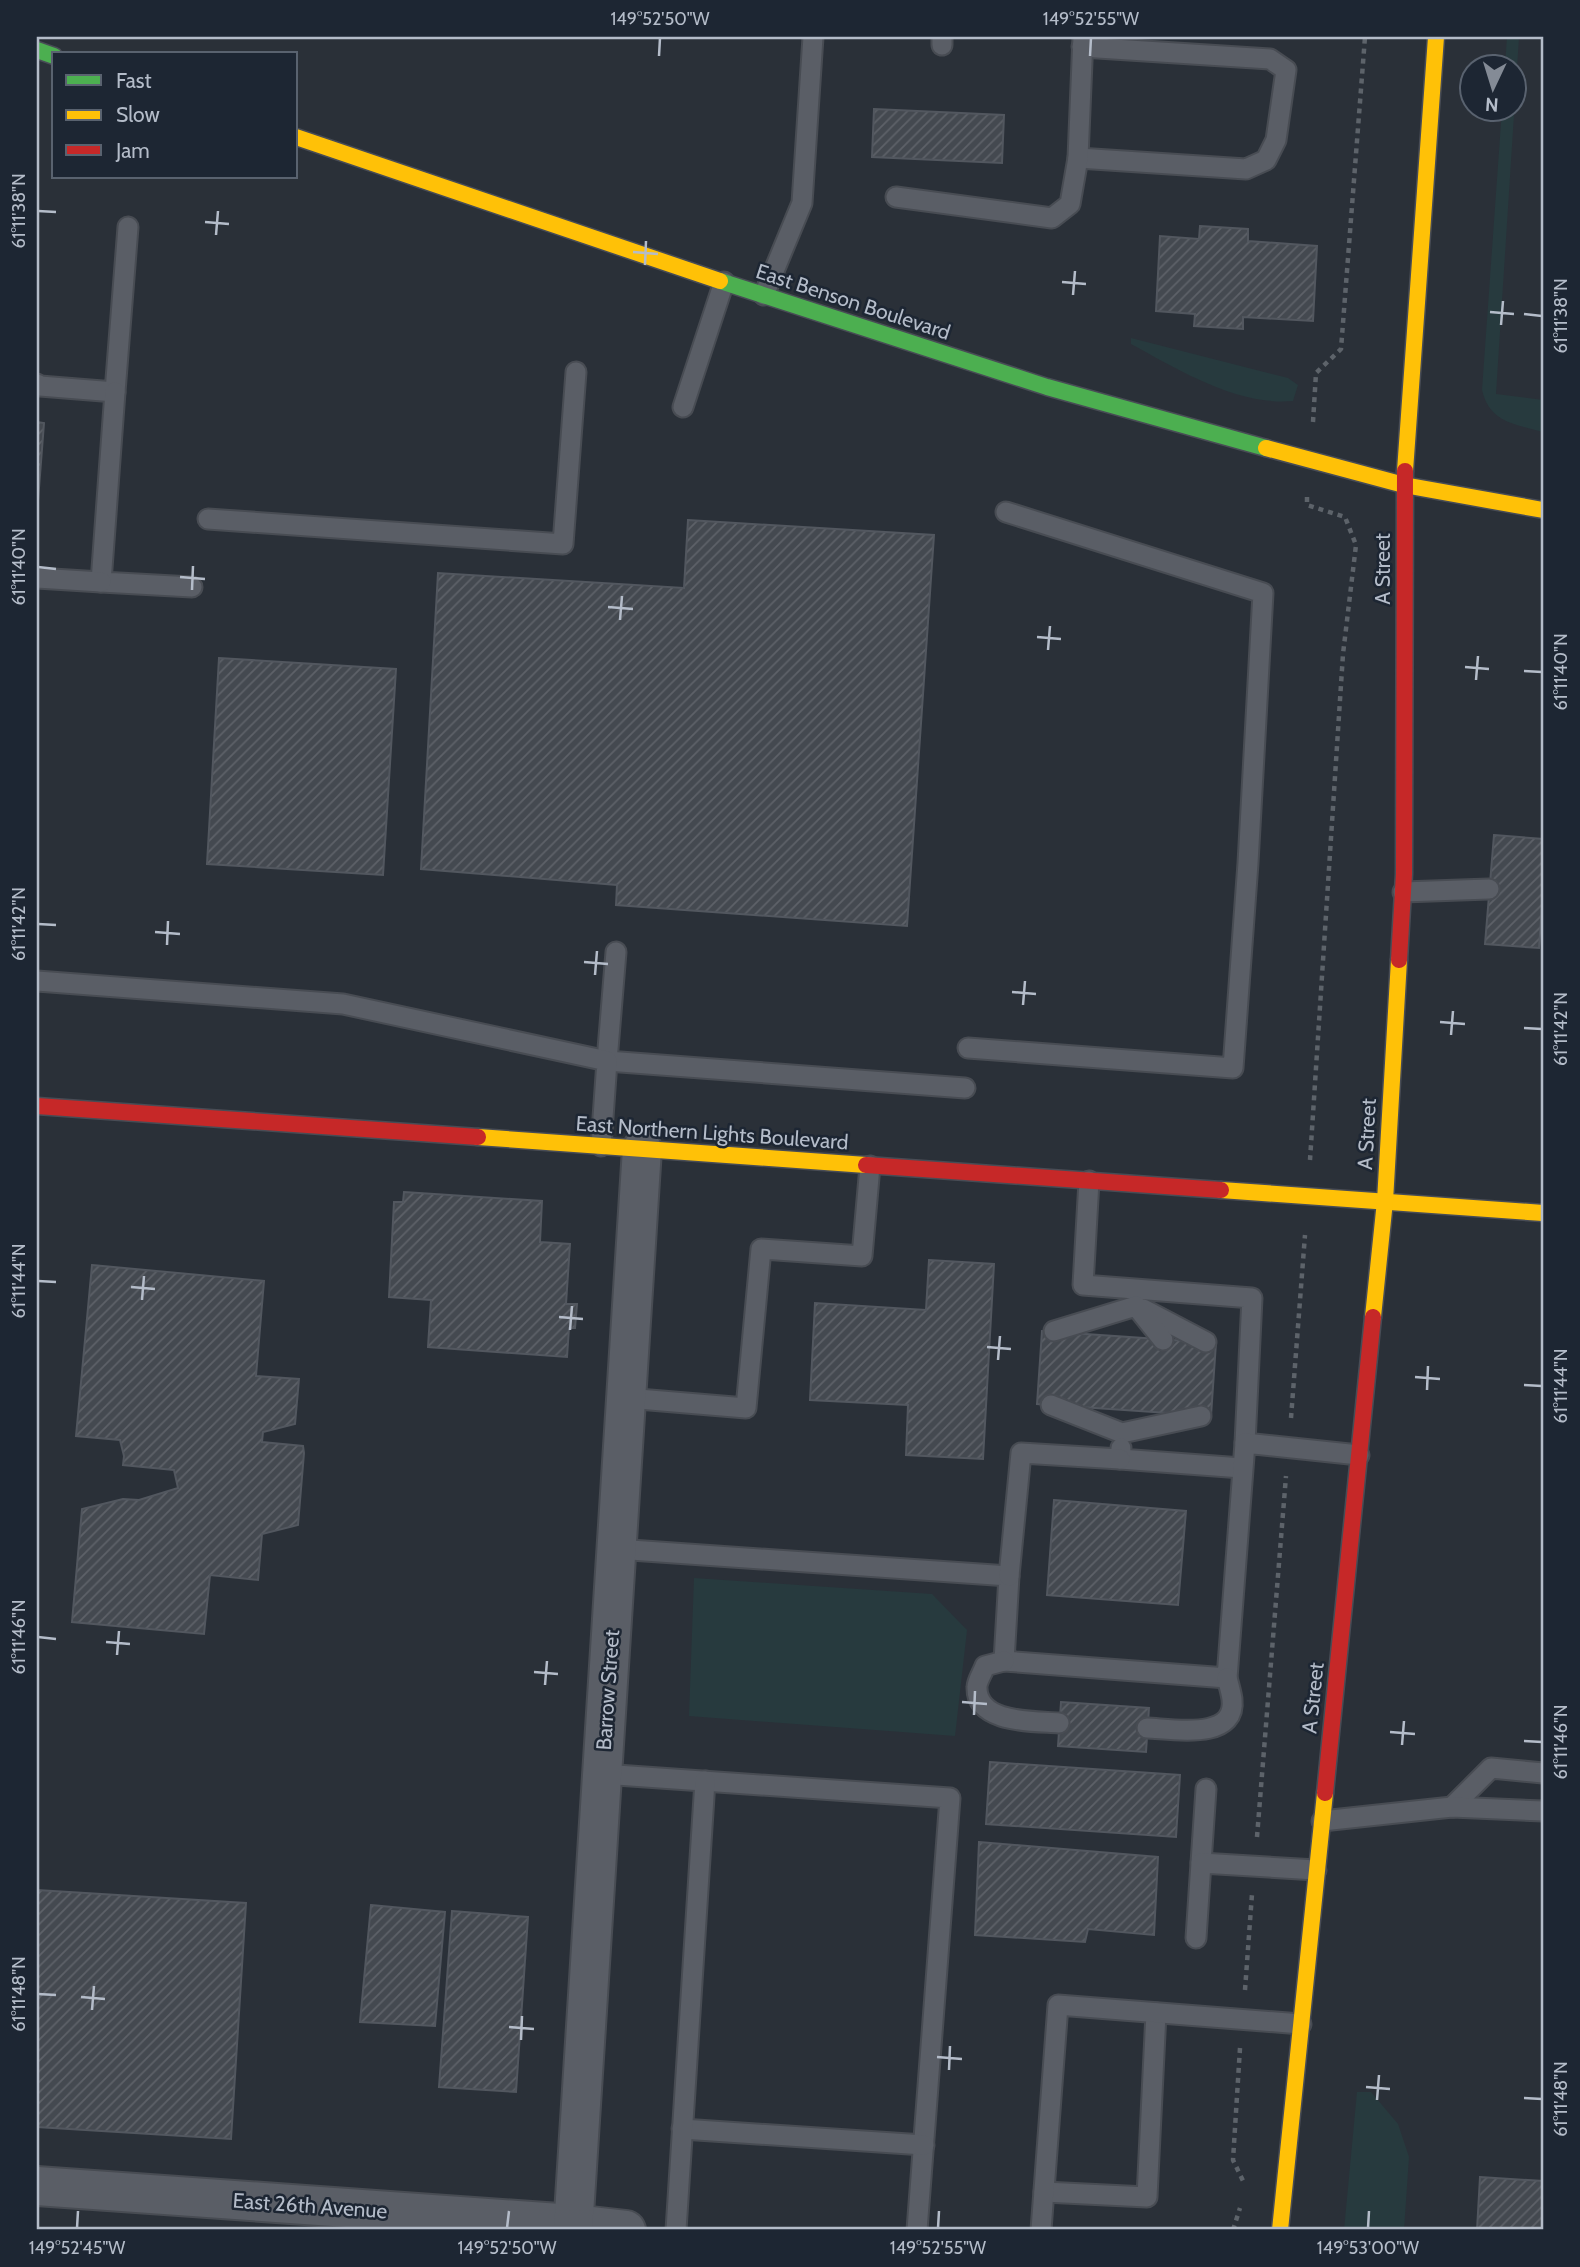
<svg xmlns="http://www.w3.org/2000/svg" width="1580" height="2267" font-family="Cabin,sans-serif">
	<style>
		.green { fill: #273a3e }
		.building { fill: url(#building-hatch); stroke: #52575f; stroke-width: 2 }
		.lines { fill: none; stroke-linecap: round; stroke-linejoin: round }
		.lane-casing { stroke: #484c53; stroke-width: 23 }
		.street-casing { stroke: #484c53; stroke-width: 42 }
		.fast-casing { stroke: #484c55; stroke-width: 19 }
		.slow-casing { stroke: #484c55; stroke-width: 19 }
		.jam-casing { stroke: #484c55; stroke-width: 19 }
		.path { stroke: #5d636a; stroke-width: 4.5; stroke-dasharray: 5 5; stroke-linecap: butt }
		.lane { stroke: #5a5e66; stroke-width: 19 }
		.street { stroke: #5a5e66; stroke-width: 38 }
		.fast { stroke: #4caf50; stroke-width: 16 }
		.slow { stroke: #ffc107; stroke-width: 16 }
		.jam { stroke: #c62828; stroke-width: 16 }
		.ticks { fill: none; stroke: #b4bcc9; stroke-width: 2.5 }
		.labels { text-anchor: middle; stroke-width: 5; stroke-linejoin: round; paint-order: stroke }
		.street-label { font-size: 21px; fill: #b4bcc9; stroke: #1d2633 }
		.neatline { fill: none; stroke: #b4bcc9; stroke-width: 2.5 }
		.ticks-label { font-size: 18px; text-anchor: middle; fill: #b4bcc9 }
	</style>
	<defs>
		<pattern id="building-hatch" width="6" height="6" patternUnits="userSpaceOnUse" patternTransform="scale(1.75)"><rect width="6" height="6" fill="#444950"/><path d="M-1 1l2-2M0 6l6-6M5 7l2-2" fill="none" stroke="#5d6168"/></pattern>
	</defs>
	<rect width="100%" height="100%" fill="#2a3038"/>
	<!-- green -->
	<g class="green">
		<path d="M1507,37H1519L1496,394L1543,400V432C1515,424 1490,423 1482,390L1502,109L1514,108V66H1505Z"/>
		<path d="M1131,338L1288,378L1298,385L1293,401C1237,406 1179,370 1131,344Z"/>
		<polygon points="694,1578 932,1594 967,1630 955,1736 689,1716"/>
		<polygon points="1357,2092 1371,2092 1398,2124 1409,2157 1404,2230 1344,2230"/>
	</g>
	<!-- building -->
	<g class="building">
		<polygon points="874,109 1004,115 1002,163 872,157"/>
		<polygon points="1200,226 1248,229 1248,241 1317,246 1313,321 1243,317 1243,329 1194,326 1195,314 1156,311 1160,236 1199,239"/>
		<polygon points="37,422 44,423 37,514"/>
		<polygon points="688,520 934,535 907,926 616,905 617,885 421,869 438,573 684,588"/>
		<polygon points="219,658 396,669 383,875 207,864"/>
		<polygon points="1494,835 1543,839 1543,891 1539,948 1485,944"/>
		<polygon points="404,1192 542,1201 540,1242 570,1244 566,1304 577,1304 575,1328 569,1328 567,1357 428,1347 431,1300 389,1297 394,1202 403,1202"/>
		<polygon points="929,1260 994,1264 983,1459 906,1455 908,1405 810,1400 815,1303 926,1310"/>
		<polygon points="92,1265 264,1281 256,1376 299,1379 295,1424 263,1432 262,1442 303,1446 304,1453 298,1525 262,1534 258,1580 210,1575 204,1634 72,1622 82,1509 123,1499 139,1500 178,1488 174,1470 123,1465 124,1456 120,1440 76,1436"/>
		<polygon points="1042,1331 1216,1343 1211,1416 1037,1404"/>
		<polygon points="1054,1500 1186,1511 1178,1605 1047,1595"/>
		<polygon points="1061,1702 1149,1708 1146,1752 1058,1746"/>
		<polygon points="990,1762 1180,1775 1176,1837 986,1824"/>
		<polygon points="979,1842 1158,1857 1154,1935 1088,1929 1085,1942 975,1935"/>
		<polygon points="37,1890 246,1903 231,2139 37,2127"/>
		<polygon points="371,1905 445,1912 435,2026 360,2022"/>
		<polygon points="452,1911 528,1917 516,2092 439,2087"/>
		<polygon points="1480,2177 1543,2181 1543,2230 1477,2230"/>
	</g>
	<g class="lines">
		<defs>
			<g id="lane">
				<polyline points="942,45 942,37"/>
				<polyline points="1078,158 1246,169 1266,160 1276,140 1286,70 1270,59 1082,47"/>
				<polyline points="896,197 1052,218 1070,204 1078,158 1083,37"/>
				<polyline points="764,295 802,203 813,37"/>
				<polyline points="37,384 40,386 115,392 128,227"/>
				<polyline points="115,392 101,582 192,587"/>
				<polyline points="683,407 724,282"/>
				<polyline points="208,519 563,544 576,372"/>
				<polyline points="37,578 101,582"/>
				<polyline points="1403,892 1489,889"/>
				<polyline points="616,952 607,1061 965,1088"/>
				<polyline points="37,981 343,1004 607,1061 601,1146"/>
				<polyline points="968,1048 1233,1068 1248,863 1263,593 1006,512"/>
				<polyline points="1089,1181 1083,1285 1252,1298 1245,1443"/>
				<polyline points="1143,1309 1206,1342"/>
				<polyline points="1054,1331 1136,1306 1163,1340"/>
				<polyline points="626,1398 746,1408 761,1249 862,1256 870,1166"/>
				<polyline points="1051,1405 1122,1433 1201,1416"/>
				<polyline points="1121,1448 1120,1459 1242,1468"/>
				<polyline points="616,1549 1009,1576 1004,1661 1227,1678 1245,1443 1359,1455"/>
				<polyline points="1009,1576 1021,1453 1120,1459"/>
				<path d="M1004,1661L985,1666C983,1672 977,1681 977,1687C976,1724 1034,1721 1059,1723"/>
				<path d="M1147,1728C1173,1729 1237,1741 1232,1699C1231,1692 1229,1685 1227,1678"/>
				<polyline points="602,1774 950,1798 917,2230"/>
				<polyline points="1452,1807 1491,1768 1543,1773"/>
				<polyline points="1322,1821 1452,1807 1543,1811"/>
				<polyline points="1201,1863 1206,1789"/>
				<polyline points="1196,1938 1201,1863 1316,1870"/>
				<polyline points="682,2129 924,2145"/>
				<polyline points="1044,2192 1147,2197 1156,2013"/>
				<polyline points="676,2230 705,1781"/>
				<polyline points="1041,2230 1058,2005 1301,2024"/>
			</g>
			<g id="street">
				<polyline points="37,2186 573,2224 626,2230"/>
				<polyline points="573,2230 642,1149"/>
			</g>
			<g id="fast">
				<polyline points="37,50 54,56"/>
				<polyline points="720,281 1047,387 1266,448"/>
			</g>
			<g id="slow">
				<polyline points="296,137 720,281"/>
				<polyline points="1266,448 1404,485 1543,510"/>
				<polyline points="1405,471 1436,37"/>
				<polyline points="478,1137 866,1165"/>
				<polyline points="1221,1190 1543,1213"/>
				<polyline points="1373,1317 1385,1201 1399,960"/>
				<polyline points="1280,2230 1325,1793"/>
			</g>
			<g id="jam">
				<polyline points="1399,960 1404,874 1405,471"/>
				<polyline points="37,1106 478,1137"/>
				<polyline points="866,1165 1221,1190"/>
				<polyline points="1325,1793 1373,1317"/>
			</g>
		</defs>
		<!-- lane casing -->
		<use href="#lane" class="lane-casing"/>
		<!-- street casing -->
		<use href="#street" class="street-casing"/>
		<!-- fast casing -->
		<use href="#fast" class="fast-casing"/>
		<!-- slow casing -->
		<use href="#slow" class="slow-casing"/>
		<!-- jam casing -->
		<use href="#jam" class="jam-casing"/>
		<!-- path -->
		<g class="path">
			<polyline points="1313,422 1316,373 1341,349 1365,37"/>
			<polyline points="1307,497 1307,505 1345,517 1356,545 1343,654 1310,1160"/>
			<polyline points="1291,1418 1305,1235"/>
			<polyline points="1257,1837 1286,1476"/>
			<polyline points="1245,1990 1252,1894"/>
			<polyline points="1240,2048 1233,2160 1244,2183"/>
			<polyline points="1233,2230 1240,2208"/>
		</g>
		<!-- lane -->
		<use href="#lane" class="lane"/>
		<!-- street -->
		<use href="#street" class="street"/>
		<!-- fast -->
		<use href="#fast" class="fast"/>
		<!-- slow -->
		<use href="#slow" class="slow"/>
		<!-- jam -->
		<use href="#jam" class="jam"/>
	</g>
	<!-- ticks -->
	<path class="ticks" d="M659,56L660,38M1090,56L1091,38M38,211L56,212M205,222L229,224M216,235L218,211M633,252L658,254M645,265L646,241M1062,282L1086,284M1073,295L1075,271M1490,312L1514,314M1524,314L1542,316M1501,325L1503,301M38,567L56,569M180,577L205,579M192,590L193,566M608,607L633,609M620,620L622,596M1037,637L1061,639M1048,650L1050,626M1465,667L1489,669M1524,671L1542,672M1476,680L1478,656M38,924L56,925M155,932L180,934M167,945L168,921M584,962L608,964M595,975L597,951M1012,992L1036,994M1023,1005L1025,981M1440,1022L1465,1024M1524,1028L1542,1029M1451,1035L1453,1011M38,1281L56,1282M131,1287L155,1289M142,1300L144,1276M559,1317L583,1319M570,1330L572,1306M987,1347L1011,1349M998,1360L1000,1336M1415,1377L1440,1379M1524,1385L1542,1386M1427,1390L1428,1366M38,1637L56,1639M106,1642L130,1644M117,1655L119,1631M534,1672L558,1674M545,1685L547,1661M962,1702L987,1704M974,1715L975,1691M1390,1732L1415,1734M1524,1741L1542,1742M1402,1745L1404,1721M38,1994L56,1995M81,1997L105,1999M92,2010L94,1986M509,2027L534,2029M521,2040L522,2016M937,2057L962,2059M949,2070L950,2046M1366,2087L1390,2089M1524,2098L1542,2099M1377,2100L1379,2075M77,2228L78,2211M507,2228L509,2211M938,2228L939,2211M1368,2228L1369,2211"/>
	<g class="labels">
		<!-- street labels -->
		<g class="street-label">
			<text transform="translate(853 302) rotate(18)" y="7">East Benson Boulevard</text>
			<text transform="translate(1383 569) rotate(-90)" y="7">A Street</text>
			<text transform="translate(712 1133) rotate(4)" y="7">East Northern Lights Boulevard</text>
			<text transform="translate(1367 1134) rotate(-87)" y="7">A Street</text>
			<text transform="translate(608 1690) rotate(-86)" y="7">Barrow Street</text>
			<text transform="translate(1313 1698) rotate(-84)" y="7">A Street</text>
			<text transform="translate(310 2206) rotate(4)" y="7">East 26th Avenue</text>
		</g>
	</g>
	<!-- border -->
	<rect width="1580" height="2267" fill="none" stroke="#1d2633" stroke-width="77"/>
	<!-- legend -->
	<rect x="52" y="52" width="245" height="126" fill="#1d2633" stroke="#59626f" stroke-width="2"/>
	<rect x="66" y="75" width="35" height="10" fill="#4caf50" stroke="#59626f" stroke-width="2"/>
	<text x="116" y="88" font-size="21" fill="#b4bcc9">Fast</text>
	<rect x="66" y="110" width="35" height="10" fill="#ffc107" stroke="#59626f" stroke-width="2"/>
	<text x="116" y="122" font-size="21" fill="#b4bcc9">Slow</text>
	<rect x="66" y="145" width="35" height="10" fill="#c62828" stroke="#59626f" stroke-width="2"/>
	<text x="116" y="158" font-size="21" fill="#b4bcc9">Jam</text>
	<!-- north arrow -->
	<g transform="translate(1493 88) rotate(184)"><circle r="33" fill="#1d2633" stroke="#59626f" stroke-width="2"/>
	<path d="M0-5L12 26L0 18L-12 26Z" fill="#848b96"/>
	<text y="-10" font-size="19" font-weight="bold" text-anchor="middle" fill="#b4bcc9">N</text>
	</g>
	<rect x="38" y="38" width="1504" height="2190" class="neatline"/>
	<g class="ticks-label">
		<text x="660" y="25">149°52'50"W</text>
		<text x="1091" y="25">149°52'55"W</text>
		<text transform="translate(19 211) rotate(-90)" y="6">61°11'38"N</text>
		<text transform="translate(1561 316) rotate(-90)" y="6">61°11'38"N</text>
		<text transform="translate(19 567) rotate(-90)" y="6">61°11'40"N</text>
		<text transform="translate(1561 672) rotate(-90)" y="6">61°11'40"N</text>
		<text transform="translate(19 924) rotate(-90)" y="6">61°11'42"N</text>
		<text transform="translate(1561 1029) rotate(-90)" y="6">61°11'42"N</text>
		<text transform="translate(19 1281) rotate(-90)" y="6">61°11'44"N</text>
		<text transform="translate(1561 1386) rotate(-90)" y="6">61°11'44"N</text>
		<text transform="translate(19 1637) rotate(-90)" y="6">61°11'46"N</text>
		<text transform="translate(1561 1742) rotate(-90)" y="6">61°11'46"N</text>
		<text transform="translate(19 1994) rotate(-90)" y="6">61°11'48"N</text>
		<text transform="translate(1561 2099) rotate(-90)" y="6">61°11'48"N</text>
		<text x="77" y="2254">149°52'45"W</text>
		<text x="507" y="2254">149°52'50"W</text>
		<text x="938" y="2254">149°52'55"W</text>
		<text x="1368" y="2254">149°53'00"W</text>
	</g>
</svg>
